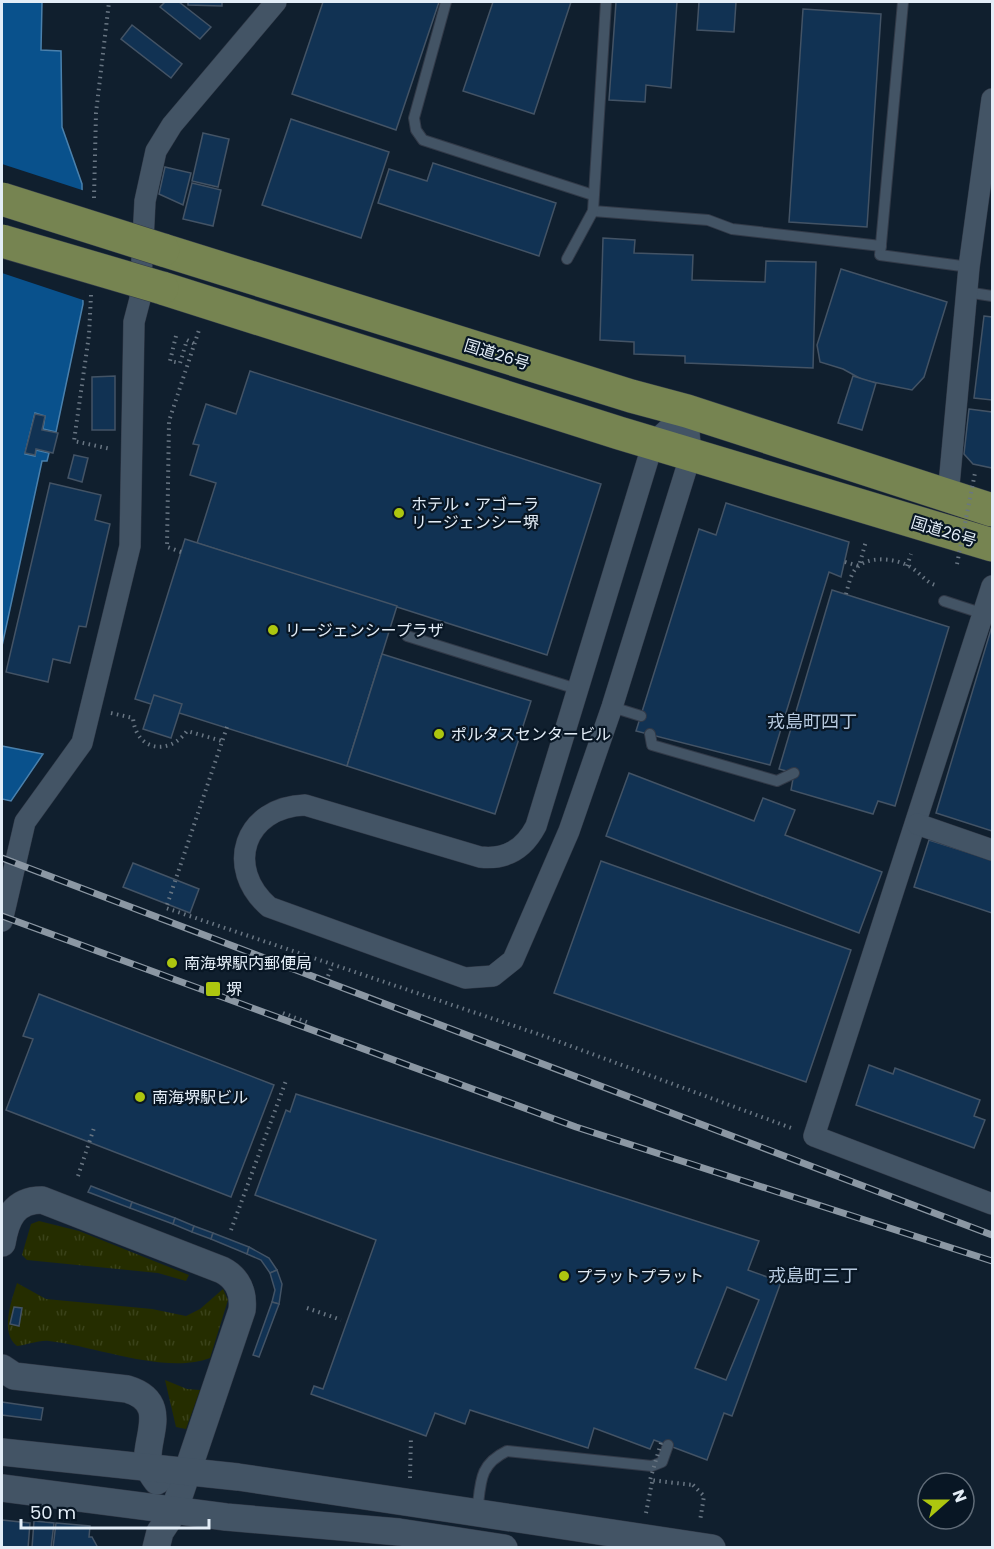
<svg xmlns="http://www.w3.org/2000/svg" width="994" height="1549" font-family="Poppins,'Noto Sans JP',sans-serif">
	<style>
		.grass { fill: url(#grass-tufts) }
		.water { fill: #09518c; stroke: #4a80ac; stroke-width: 1.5 }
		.pier { fill: #101f2e }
		.building { fill: #113253; stroke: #435365; stroke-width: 1.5; fill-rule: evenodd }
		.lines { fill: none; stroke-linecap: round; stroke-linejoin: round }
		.service-casing { stroke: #323a48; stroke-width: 12 }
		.minor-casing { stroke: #323a48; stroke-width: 22 }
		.tertiary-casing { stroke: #323a48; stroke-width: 28 }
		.trunk-casing { stroke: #323a48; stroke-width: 34 }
		.path { stroke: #697683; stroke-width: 4; stroke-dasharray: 1.5 4.5; stroke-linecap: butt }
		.service { stroke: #435465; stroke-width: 10 }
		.minor { stroke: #435465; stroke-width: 21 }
		.tertiary { stroke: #435465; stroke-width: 27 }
		.trunk { stroke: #768451; stroke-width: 33 }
		.rail-casing { stroke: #8b97a3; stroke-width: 7 }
		.rail { stroke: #081624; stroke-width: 4.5; stroke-dasharray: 14; stroke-linecap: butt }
		.trunk-bridge-casing { stroke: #323a48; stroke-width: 34; stroke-linecap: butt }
		.path-bridge { stroke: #697683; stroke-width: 4; stroke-dasharray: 1.5 4.5; stroke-linecap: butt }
		.trunk-bridge { stroke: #768451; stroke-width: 33 }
		.poi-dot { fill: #adc60f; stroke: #081624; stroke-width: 2 }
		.labels { text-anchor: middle; stroke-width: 4.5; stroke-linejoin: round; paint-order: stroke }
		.street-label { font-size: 16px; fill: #e3edf7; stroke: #081624 }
		.poi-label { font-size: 16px; fill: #e3edf7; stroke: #081624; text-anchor: start }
		.neighbourhood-label { font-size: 18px; fill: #b7cadf; stroke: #081624 }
	</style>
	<defs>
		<pattern id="grass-tufts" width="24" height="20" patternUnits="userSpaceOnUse" patternTransform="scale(1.5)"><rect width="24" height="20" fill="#252d00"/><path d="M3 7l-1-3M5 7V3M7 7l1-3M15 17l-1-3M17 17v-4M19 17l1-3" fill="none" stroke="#3a4219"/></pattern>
	</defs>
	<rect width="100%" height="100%" fill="#101f2e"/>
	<!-- grass -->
	<g class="grass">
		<polygon points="39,1221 79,1231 189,1275 186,1281 158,1273 27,1260 22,1255 31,1224"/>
		<path d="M17,1283L46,1299L152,1309L186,1316L200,1309L223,1289L228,1300L210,1358C166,1375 95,1346 49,1341C38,1340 28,1345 17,1346C0,1333 11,1302 17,1283Z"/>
		<polygon points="165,1380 187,1389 200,1390 186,1429 176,1427"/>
	</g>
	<!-- water -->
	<g class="water">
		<polygon points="2,2 42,2 41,50 61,51 62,127 82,184 83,304 56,432 43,429 45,416 35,413 25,454 35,456 36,450 49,453 47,461 42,461 2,646"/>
		<polygon points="2,746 43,754 11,801 2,799"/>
	</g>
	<!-- pier -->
	<polygon class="pier" points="2,164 85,191 86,301 2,273"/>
	<!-- building -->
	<g class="building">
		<polygon points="165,2 179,2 211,27 200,39 160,7"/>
		<polygon points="188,2 222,2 222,6 188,5"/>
		<polygon points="323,2 439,2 396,130 292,94"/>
		<polygon points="493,2 571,2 534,114 463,91"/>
		<polygon points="616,2 677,2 671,88 646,85 645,102 609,100"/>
		<polygon points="699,2 736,2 734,32 697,30"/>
		<polygon points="803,9 881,14 867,227 789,222"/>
		<polygon points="132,25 182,64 171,78 121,39"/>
		<polygon points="291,119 389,152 361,238 262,205"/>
		<polygon points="203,133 229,139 218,187 192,181"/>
		<polygon points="433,163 556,203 539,256 378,203 389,169 427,181"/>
		<polygon points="165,167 191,173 183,205 159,194"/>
		<polygon points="192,183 221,190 213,226 183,219"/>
		<polygon points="603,238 635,240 634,253 693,255 692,280 765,282 766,261 816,262 813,368 685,363 685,356 634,354 634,342 600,340"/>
		<polygon points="841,269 947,302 924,377 912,390 863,380 843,369 820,362 817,345"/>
		<polygon points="984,316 992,317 992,400 974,398"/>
		<polygon points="250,371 601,484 547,655 197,543 216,483 190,475 199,445 193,444 206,404 236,414"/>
		<polygon points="115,376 115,430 92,430 92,377"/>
		<polygon points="853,376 876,383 862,430 838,423"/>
		<polygon points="969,409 992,412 992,468 973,464 964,454"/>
		<polygon points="35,414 45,416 42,430 58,433 53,453 36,449 35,455 25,453"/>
		<polygon points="74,455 88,458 82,482 68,478"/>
		<polygon points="50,483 101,495 95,520 110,524 86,627 79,626 70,663 53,659 48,682 6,672"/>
		<polygon points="726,503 849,542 841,577 829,572 770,765 636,731 699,529 716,535"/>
		<polygon points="185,539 397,606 347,766 135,699"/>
		<polygon points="832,590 949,627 895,806 878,801 873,814 791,790 794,773 779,769"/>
		<polygon points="992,626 992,831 936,813"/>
		<polygon points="382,654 531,701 495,814 347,766"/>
		<polygon points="154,695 182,704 171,738 143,729"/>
		<polygon points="629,773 754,821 763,798 795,810 785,835 882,872 859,933 606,836"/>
		<polygon points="929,840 992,860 992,913 914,887"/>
		<polygon points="601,861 851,950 806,1082 554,993"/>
		<polygon points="133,863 199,889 190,913 123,887"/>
		<polygon points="39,994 274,1085 231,1197 6,1110 33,1039 23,1036"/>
		<polygon points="869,1065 893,1074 895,1068 980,1100 974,1116 985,1120 974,1148 856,1105"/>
		<path d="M296,1094L759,1241L748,1270L781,1282L732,1416L724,1413L707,1460L654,1440L650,1449L594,1428L588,1448L470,1410L465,1424L435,1413L426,1436L311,1394L314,1386L323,1389L376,1240L255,1195L286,1110L290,1112ZM727,1287L759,1300L726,1380L695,1368Z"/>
		<polygon points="91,1186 132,1202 130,1208 88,1192"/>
		<polygon points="132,1202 175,1218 173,1224 130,1208"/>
		<polygon points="175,1218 194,1226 192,1232 173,1224"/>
		<polygon points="194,1226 213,1233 211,1239 192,1232"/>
		<polygon points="213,1233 249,1247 247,1254 211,1239"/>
		<polygon points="249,1247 269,1258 277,1270 270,1273 261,1260 247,1254"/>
		<polygon points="277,1270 282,1284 279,1304 272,1302 275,1290 270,1273"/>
		<polygon points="272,1302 279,1304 259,1357 253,1355"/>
		<polygon points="14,1307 22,1308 19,1326 10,1324"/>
		<polygon points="2,1402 43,1408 41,1420 2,1415"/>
		<polygon points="2,1520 30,1523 28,1548 2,1548"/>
		<polygon points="34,1521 54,1523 51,1548 32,1548"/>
		<polygon points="56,1523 90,1526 89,1537 92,1537 98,1548 53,1548"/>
	</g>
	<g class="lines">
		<defs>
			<g id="service">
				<polyline points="446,2 414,118 416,130 423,140 593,195"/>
				<polyline points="903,2 880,255 969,267"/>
				<polyline points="593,211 708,220 732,229 881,246"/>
				<polyline points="567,259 593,211 606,2"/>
				<polyline points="966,292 992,296"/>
				<polyline points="944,601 984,614"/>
				<polyline points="407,636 577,689"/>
				<polyline points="612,707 641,716"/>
				<polyline points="650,734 652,745 777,781 794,773"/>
				<path d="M477,1513C481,1483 478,1465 507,1451L652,1466L662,1462L668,1445"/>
			</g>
			<g id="minor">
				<path d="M687,411L691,454L612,707L569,831L513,960L493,976L465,978L269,907C224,868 244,807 305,805L480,857C506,860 524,849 536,826L653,443Z"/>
				<polyline points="948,496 969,267 992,99"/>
				<polyline points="992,586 814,1136 992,1204"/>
				<polyline points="917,824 992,850"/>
				<polyline points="2,921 25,822 82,743 130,546 134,322 140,299 145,201 156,151 172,125 276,2"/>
			</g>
			<g id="tertiary">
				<path d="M2,1243C6,1219 14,1200 42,1200L222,1270C238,1278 244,1293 242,1310L174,1511L160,1532L156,1548"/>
				<path d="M2,1368L14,1376L127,1389C174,1403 141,1442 149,1468C151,1473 154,1477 157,1481"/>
				<polyline points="2,1452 238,1477 712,1548"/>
				<polyline points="2,1488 226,1517 399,1532 504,1548"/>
			</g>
			<g id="trunk">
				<polyline points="163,250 631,396 687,411 992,510"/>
				<polyline points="162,288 619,433 992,545"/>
			</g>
		</defs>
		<!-- service casing -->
		<use href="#service" class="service-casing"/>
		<!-- minor casing -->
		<use href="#minor" class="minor-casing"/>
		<!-- tertiary casing -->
		<use href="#tertiary" class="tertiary-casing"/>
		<!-- trunk casing -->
		<use href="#trunk" class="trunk-casing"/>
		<!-- path -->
		<g class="path">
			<polyline points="94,198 96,113 109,2"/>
			<polyline points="91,295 89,335 74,441 111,449"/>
			<polyline points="176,336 170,361 180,363 187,340 195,344"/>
			<polyline points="181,552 167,547 169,421 199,330"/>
			<polyline points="845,562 859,566 866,541"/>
			<polyline points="907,566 911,554"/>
			<path d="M846,594C848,587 850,577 854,571C865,554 898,558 912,568C921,574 926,582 935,585"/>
			<path d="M111,713L133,718C136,751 169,756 187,731L222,741"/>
			<polyline points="227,727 166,908 541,1035 794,1129"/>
			<polyline points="328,976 332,966"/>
			<polyline points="283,1013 309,1023"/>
			<polyline points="78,1176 95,1125"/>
			<polyline points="231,1230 287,1078"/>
			<polyline points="307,1308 341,1320"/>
			<polyline points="410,1478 411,1436"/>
			<polyline points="693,1485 704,1496 700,1521"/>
			<polyline points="646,1513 652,1482"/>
		</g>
		<!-- service -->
		<use href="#service" class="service"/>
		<!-- minor -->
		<use href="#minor" class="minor"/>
		<!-- tertiary -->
		<use href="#tertiary" class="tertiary"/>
		<!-- trunk -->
		<use href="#trunk" class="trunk"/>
		<defs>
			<g id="rail">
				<polyline points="2,858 992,1235"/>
				<polyline points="2,916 576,1127 992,1261"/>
			</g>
		</defs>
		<!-- rail casing -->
		<use href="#rail" class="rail-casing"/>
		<!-- rail -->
		<use href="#rail" class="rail"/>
		<defs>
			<g id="trunk-bridge">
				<polyline points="2,199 163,250"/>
				<polyline points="2,241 162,288"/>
			</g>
		</defs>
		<!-- trunk-bridge casing -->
		<use href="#trunk-bridge" class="trunk-bridge-casing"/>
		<!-- path-bridge -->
		<g class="path-bridge">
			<polyline points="957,564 975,473"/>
			<polyline points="661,1443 650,1480 693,1485"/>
		</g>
		<!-- trunk-bridge -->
		<use href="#trunk-bridge" class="trunk-bridge"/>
	</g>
	<!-- markers -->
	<g class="poi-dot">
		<circle cx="399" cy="513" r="6"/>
		<circle cx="273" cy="630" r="6"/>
		<circle cx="439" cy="734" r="6"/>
		<circle cx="172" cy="963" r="6"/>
		<rect x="205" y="981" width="16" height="16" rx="3"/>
		<circle cx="140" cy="1097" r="6"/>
		<circle cx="564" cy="1276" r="6"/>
	</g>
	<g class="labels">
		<!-- street labels -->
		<g class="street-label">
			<text transform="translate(497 354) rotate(17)" y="6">国道26号</text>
			<text transform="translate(944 531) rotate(17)" y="6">国道26号</text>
		</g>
		<!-- poi labels -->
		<g class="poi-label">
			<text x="411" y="510">ホテル・アゴーラ<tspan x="411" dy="18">リージェンシー堺</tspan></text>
			<text x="285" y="636">リージェンシープラザ</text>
			<text x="451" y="740">ポルタスセンタービル</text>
			<text x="184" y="969">南海堺駅内郵便局</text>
			<text x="226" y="995">堺</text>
			<text x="152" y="1103">南海堺駅ビル</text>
			<text x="576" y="1282">プラットプラット</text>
		</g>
		<!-- neighbourhood labels -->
		<g class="neighbourhood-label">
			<text x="812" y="728">戎島町四丁</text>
			<text x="813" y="1282">戎島町三丁</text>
		</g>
	</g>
	<!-- border -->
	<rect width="994" height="1549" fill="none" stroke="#e3edf7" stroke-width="6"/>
	<!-- north arrow -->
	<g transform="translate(946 1501) rotate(69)"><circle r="28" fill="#081624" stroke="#606c78" stroke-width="1.5"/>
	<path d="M0-4.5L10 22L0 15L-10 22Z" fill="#adc60f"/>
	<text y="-9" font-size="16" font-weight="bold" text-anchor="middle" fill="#e3edf7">N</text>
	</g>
	<!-- scale -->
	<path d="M21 1519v9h188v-9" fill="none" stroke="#e3edf7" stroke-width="3"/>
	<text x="30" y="1519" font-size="18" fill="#e3edf7" stroke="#081624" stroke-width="4.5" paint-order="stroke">50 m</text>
</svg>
